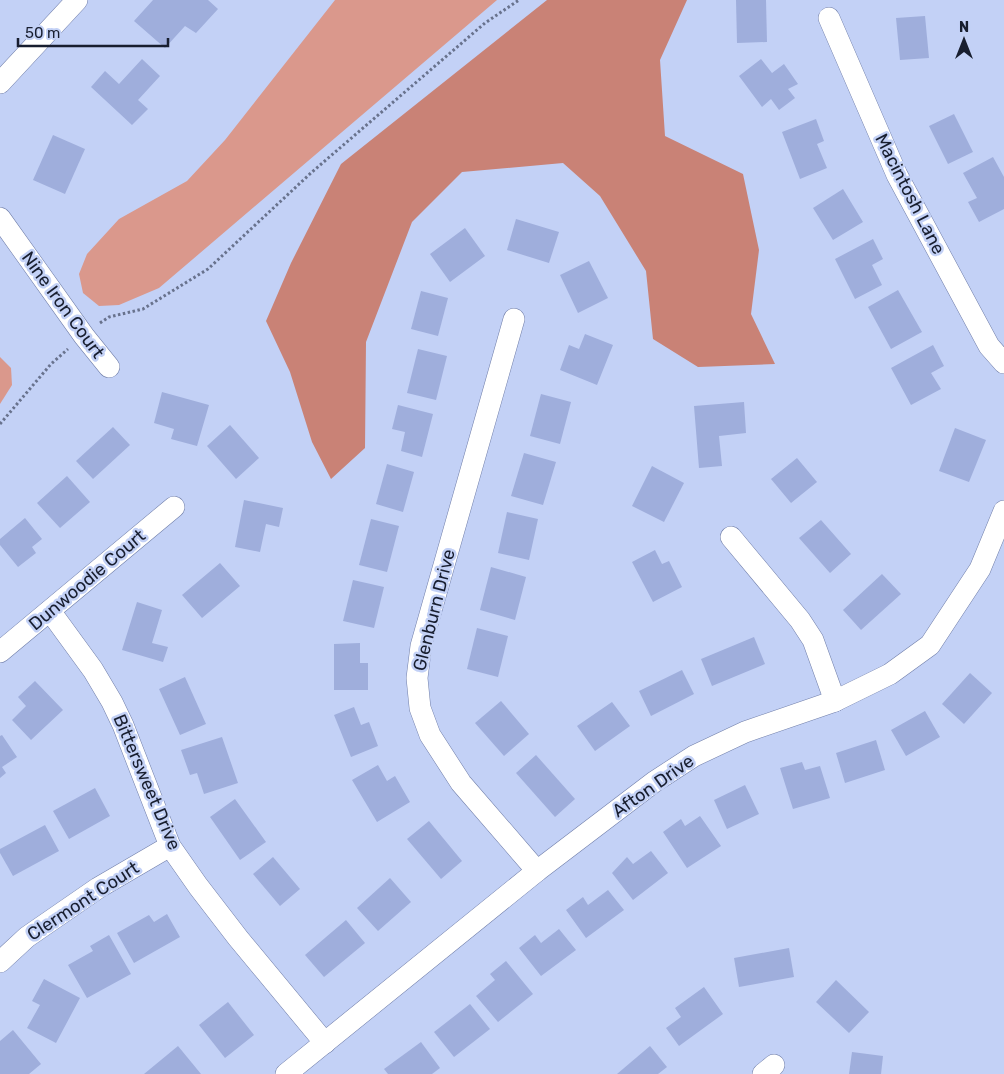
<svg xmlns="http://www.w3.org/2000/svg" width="1004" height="1074" font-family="Rubik,sans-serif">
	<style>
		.green { fill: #da988c }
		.forest { fill: #c98276 }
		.building { fill: #9faedc }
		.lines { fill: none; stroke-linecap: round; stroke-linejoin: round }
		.street-casing { stroke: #707ea9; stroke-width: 22 }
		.path { stroke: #68728d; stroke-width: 3; stroke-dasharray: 2.5 2.5; stroke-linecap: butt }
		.street { stroke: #fff; stroke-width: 21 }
		.labels { text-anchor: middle; stroke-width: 5; stroke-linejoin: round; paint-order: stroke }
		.street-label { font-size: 18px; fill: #181e2f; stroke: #c3d1f6 }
	</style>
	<rect width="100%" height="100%" fill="#c3d1f6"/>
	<!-- green -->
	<g class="green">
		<polygon points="335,0 497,0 159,288 119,305 99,306 83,293 79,274 87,254 119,219 187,181 225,140"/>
		<polygon points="0,357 11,368 12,385 0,404"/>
	</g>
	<!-- forest -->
	<polygon class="forest" points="547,0 687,0 660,60 665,136 743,174 759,250 751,314 775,364 698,367 653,339 646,271 600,196 563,163 462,172 412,222 366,342 365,448 331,479 312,442 290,372 266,321 291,263 341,164"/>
	<!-- building -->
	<g class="building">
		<polygon points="153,0 208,0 218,9 196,33 185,26 165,48 134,21"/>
		<polygon points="736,0 766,0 767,42 737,43"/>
		<polygon points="925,16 929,58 900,60 896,18"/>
		<polygon points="142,59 160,76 138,100 148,109 132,125 91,87 105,71 119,84"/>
		<polygon points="761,59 772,73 784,64 798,84 788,89 795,98 779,110 771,99 762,107 739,76"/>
		<polygon points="954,114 973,152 948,164 929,126"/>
		<polygon points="816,119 824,141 817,144 827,168 800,179 782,132"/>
		<polygon points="53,135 85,149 65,194 33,180"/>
		<polygon points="993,157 1004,177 1004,209 979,222 968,202 977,198 963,173"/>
		<polygon points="843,189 863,222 833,240 813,208"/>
		<polygon points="516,219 559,232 549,263 507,250"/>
		<polygon points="465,228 485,256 450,282 430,254"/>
		<polygon points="873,239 883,259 872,265 882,285 855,299 835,259"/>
		<polygon points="589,261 608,298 578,313 560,275"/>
		<polygon points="898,290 922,332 891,349 868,307"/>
		<polygon points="421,291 448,298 438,336 411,329"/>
		<polygon points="585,334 613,345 597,385 560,370 569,345 579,349"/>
		<polygon points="933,345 944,366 931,373 941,389 911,405 891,368"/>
		<polygon points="418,349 447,356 436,400 407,393"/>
		<polygon points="162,392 209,405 197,446 171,439 174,429 154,423"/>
		<polygon points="541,394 571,402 560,444 530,436"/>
		<polygon points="744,402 746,433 719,436 722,466 699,468 694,406"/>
		<polygon points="398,405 433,414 422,457 401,451 405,432 392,429"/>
		<polygon points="230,425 259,458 236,479 207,446"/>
		<polygon points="113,427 130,445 93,479 76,461"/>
		<polygon points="955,428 986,440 969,482 939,471"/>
		<polygon points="524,453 556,462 543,505 511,496"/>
		<polygon points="797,458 817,482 791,503 771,479"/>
		<polygon points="387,464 414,472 403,512 376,504"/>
		<polygon points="652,466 684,483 664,522 632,506"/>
		<polygon points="67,476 90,502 60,528 37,503"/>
		<polygon points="244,500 283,508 279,527 266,524 260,552 235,547"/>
		<polygon points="507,512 538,519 529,560 498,553"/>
		<polygon points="25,518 42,539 32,547 36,553 18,567 0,545 0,539"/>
		<polygon points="371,519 399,526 387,572 359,565"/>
		<polygon points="821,520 851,554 830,573 799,538"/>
		<polygon points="655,550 662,564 669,561 682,587 653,602 632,562"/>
		<polygon points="220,563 240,586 202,618 182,595"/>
		<polygon points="491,567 526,577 515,620 480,610"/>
		<polygon points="882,574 901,594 861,630 843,610"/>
		<polygon points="353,580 384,587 374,628 343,621"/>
		<polygon points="137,602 162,610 152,643 168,647 163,662 122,650"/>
		<polygon points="477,628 508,636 498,677 467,669"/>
		<polygon points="754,637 765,664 712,686 701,659"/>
		<polygon points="360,643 360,663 368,663 368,690 334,690 334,644"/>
		<polygon points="682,670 694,694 651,716 639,691"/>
		<polygon points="970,673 992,693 964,724 942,704"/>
		<polygon points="185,677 206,724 180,735 159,689"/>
		<polygon points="35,681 63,710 31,740 12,720 26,706 18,697"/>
		<polygon points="501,701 529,734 504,756 475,723"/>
		<polygon points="612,702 630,726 595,751 577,726"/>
		<polygon points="354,707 361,725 369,722 378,746 351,757 334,715"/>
		<polygon points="925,711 940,737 906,756 891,730"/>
		<polygon points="2,735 17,757 2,767 6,773 0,778 0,736"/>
		<polygon points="222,737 238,783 204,794 197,773 190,775 181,750"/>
		<polygon points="876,740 885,770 845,783 836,753"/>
		<polygon points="536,755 575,799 555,817 516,773"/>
		<polygon points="802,762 805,770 820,766 830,798 793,809 780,768"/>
		<polygon points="378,765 387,781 395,776 410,802 377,822 352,780"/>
		<polygon points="745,785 759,814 727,829 714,800"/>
		<polygon points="95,788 110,816 69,839 53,811"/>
		<polygon points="235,799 266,842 240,860 210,817"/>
		<polygon points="700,816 721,846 687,868 663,832 681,819 685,826"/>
		<polygon points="429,821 462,861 441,879 407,839"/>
		<polygon points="45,825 59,851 13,876 0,853 0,849"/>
		<polygon points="651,851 668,873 633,900 612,873 627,857 633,864"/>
		<polygon points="273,857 300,889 280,906 253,874"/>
		<polygon points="390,878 411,902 378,931 357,908"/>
		<polygon points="608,890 624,910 586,938 566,910 583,897 588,905"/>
		<polygon points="167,914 180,937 134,963 117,933 149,915 154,922"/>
		<polygon points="346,920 365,943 324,977 305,955"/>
		<polygon points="559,929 576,950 541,976 519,948 535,935 541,943"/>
		<polygon points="109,935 131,974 87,998 68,965 93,951 90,946"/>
		<polygon points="789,948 794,977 739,987 734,958"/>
		<polygon points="506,961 533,994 498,1022 476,996 495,980 490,974"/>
		<polygon points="44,979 80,998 56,1043 27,1028 40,1005 32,1001"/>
		<polygon points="836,980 869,1012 849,1033 816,1002"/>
		<polygon points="704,987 723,1014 679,1046 666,1028 681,1017 675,1008"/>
		<polygon points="228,1002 254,1035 225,1058 199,1025"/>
		<polygon points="470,1004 490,1029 454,1057 434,1032"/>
		<polygon points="13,1030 41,1064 29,1074 0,1074 0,1041"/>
		<polygon points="421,1042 440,1068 432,1074 388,1074 384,1069"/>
		<polygon points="178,1046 201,1074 144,1074"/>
		<polygon points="650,1046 667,1067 658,1074 617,1074"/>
		<polygon points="852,1052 883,1056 881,1074 849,1074"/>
	</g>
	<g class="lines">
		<defs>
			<g id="street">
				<polyline points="829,18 897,175 989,346 1004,363"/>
				<polyline points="0,83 77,0"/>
				<polyline points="0,218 84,336 109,367"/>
				<polyline points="514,319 421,646 417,678 420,708 430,735 461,783 537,871"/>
				<polyline points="731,537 800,620 813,640 835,701"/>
				<polyline points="50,611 93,670 112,702 123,725 170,846 198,886 238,938 325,1043"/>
				<polyline points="0,652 174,507"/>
				<polyline points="0,962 27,937 98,888 170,846"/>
				<polyline points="286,1074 537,871 654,782 694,756 745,732 835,701 890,674 930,645 980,569 1004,511"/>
				<polyline points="763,1074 774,1065"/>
			</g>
		</defs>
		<!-- street casing -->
		<use href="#street" class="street-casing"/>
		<!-- path -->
		<g class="path">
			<polyline points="100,323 109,317 143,309 208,269 312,172 485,23 519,0"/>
			<polyline points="0,424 51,364 68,349"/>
		</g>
		<!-- street -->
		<use href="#street" class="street"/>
	</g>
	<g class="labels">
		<!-- street labels -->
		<g class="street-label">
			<text transform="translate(910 194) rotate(63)" y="6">Macintosh Lane</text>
			<text transform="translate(63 305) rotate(54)" y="6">Nine Iron Court</text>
			<text transform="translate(87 580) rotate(-40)" y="6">Dunwoodie Court</text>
			<text transform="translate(434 610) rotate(-76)" y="6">Glenburn Drive</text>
			<text transform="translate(147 782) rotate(67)" y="6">Bittersweet Drive</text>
			<text transform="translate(653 786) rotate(-35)" y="6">Afton Drive</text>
			<text transform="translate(83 901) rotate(-33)" y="6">Clermont Court</text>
		</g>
	</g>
	<!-- north arrow -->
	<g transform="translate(964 40)" stroke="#c3d1f6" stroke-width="4" paint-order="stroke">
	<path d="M0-4L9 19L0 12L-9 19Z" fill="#181e2f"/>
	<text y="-8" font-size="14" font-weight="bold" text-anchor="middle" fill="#181e2f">N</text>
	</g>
	<!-- scale -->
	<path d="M18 38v8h150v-8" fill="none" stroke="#181e2f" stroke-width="2.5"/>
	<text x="25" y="38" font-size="15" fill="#181e2f" stroke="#c3d1f6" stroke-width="4" paint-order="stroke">50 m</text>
</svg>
